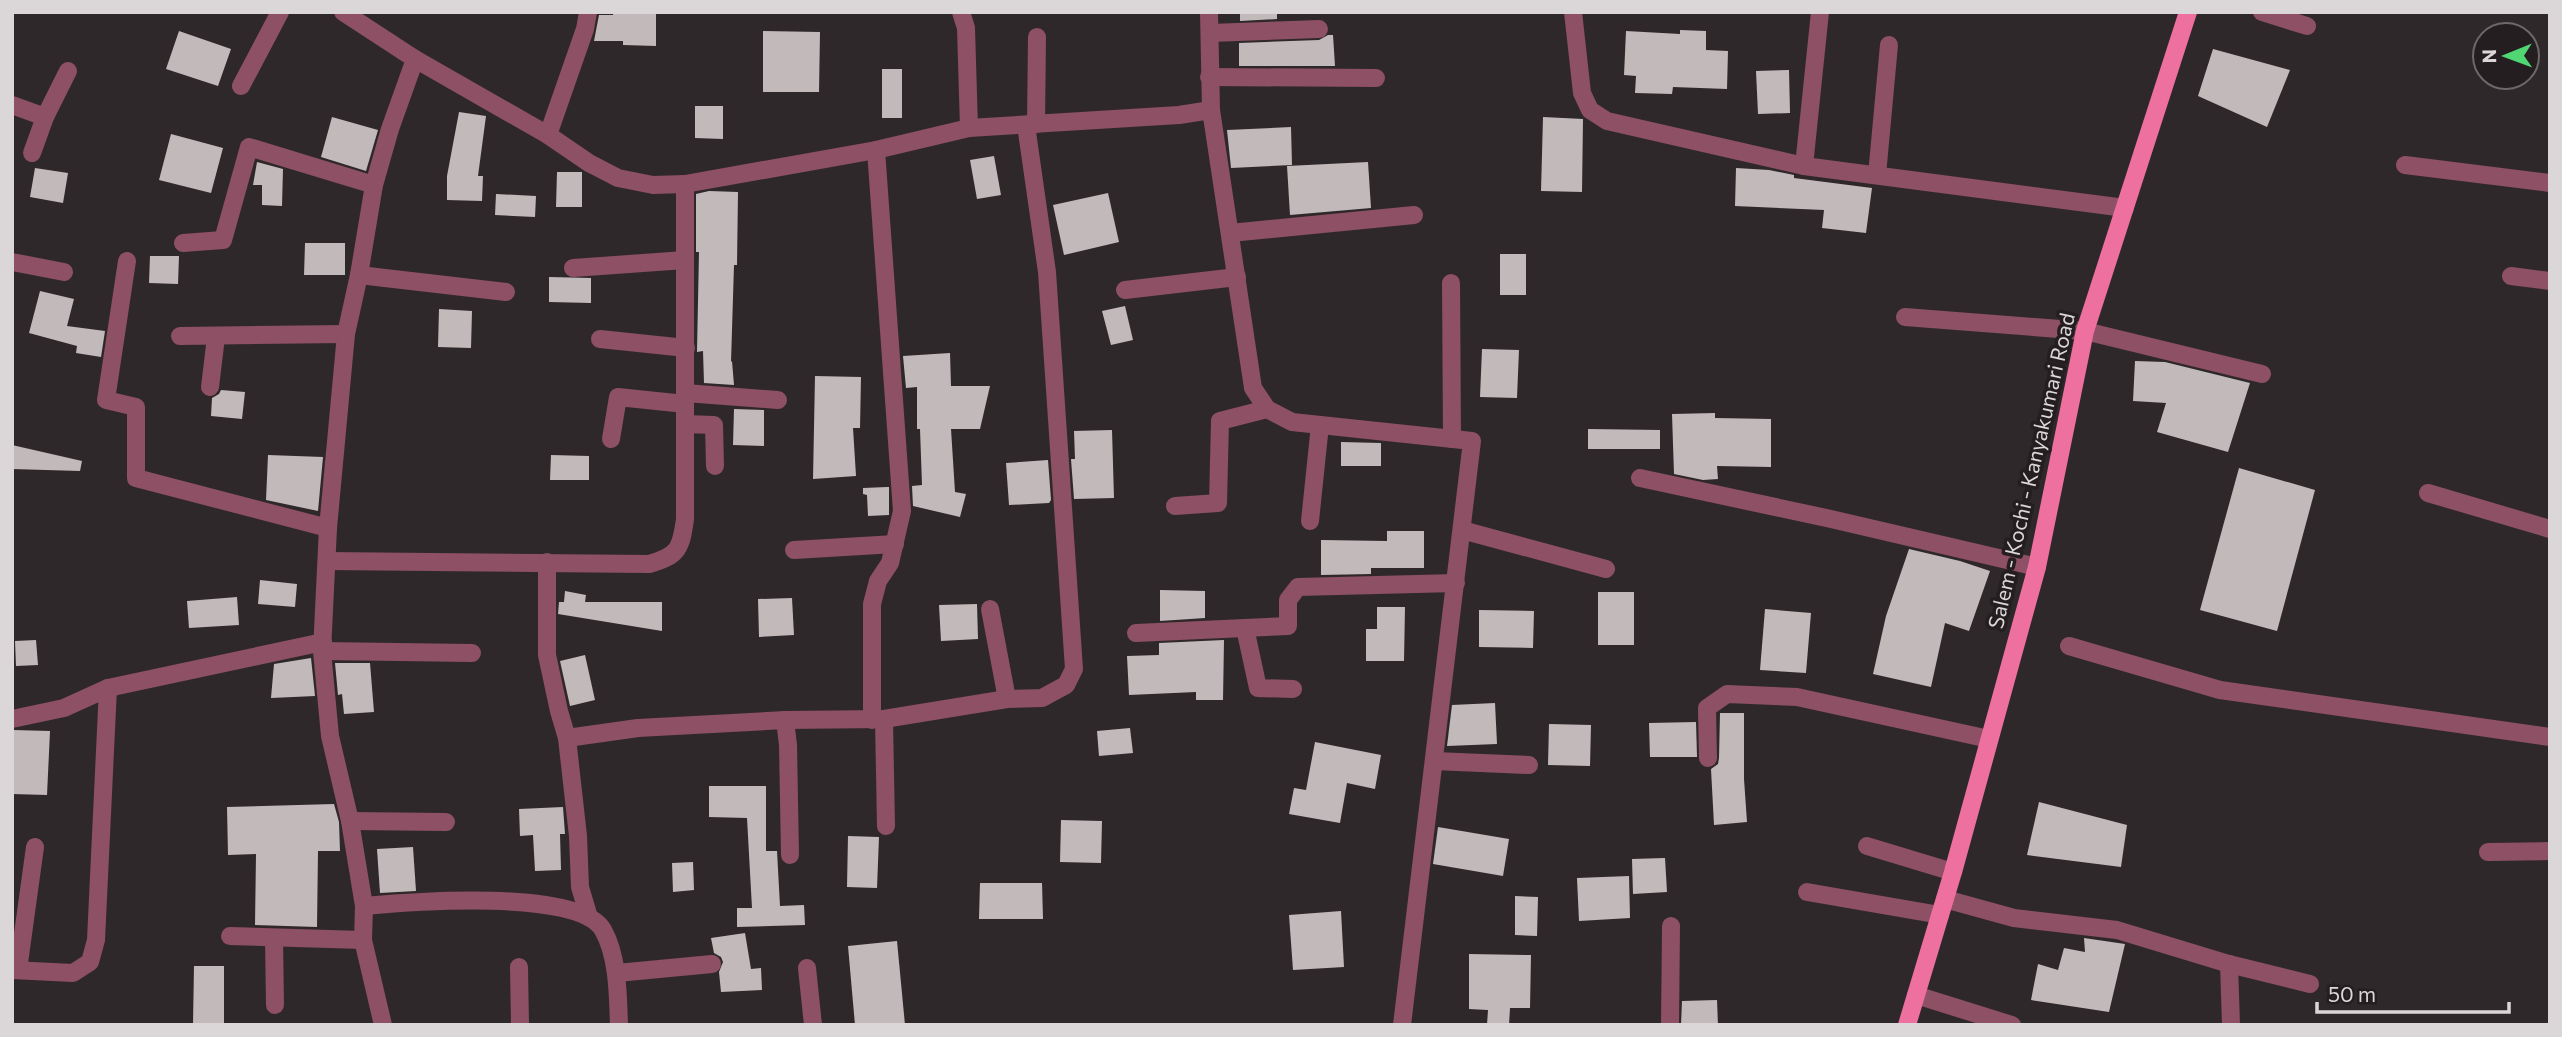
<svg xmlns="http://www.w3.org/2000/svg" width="2562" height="1037" font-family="Commissioner,sans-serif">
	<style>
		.building { fill: #c2b9bb }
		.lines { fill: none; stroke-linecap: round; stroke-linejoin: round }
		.street { stroke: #8d5064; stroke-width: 18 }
		.primary { stroke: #ee709e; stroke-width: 18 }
		.labels { text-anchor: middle; stroke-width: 7; stroke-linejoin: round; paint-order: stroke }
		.street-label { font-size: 21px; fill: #dbd6d7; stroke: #251e20 }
	</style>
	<rect width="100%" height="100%" fill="#2f282a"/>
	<!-- building -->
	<g class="building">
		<polygon points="613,12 656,12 656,46 623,45 623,41 594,41 599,15 613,15"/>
		<polygon points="1240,12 1277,12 1277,19 1240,21"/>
		<polygon points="1680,30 1706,31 1706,50 1728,51 1727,89 1673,87 1672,94 1635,93 1636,76 1624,75 1626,31 1680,34"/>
		<polygon points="179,31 231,49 218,86 166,69"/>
		<polygon points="763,31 820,32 819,92 763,92"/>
		<polygon points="1328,35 1333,35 1335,66 1239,66 1239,43 1319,40"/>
		<polygon points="2213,49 2290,70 2267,127 2198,96"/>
		<rect x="882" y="69" width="20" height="49"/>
		<polygon points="1789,70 1790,113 1758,114 1756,71"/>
		<polygon points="695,106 723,106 723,139 695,138"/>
		<polygon points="459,112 486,116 478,176 483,176 482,201 447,200 447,176"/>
		<polygon points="332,117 378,130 366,171 321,157"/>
		<polygon points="1543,117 1583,119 1582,192 1541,191"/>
		<polygon points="1291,127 1292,165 1231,168 1227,130"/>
		<polygon points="171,134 223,148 211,193 159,180"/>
		<polygon points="994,156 1001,195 977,199 970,160"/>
		<polygon points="257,162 283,169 282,206 262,205 262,185 253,185"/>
		<polygon points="1368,162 1371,208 1290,215 1287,166"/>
		<polygon points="35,168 68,173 63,203 30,197"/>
		<polygon points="1736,168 1769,170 1794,175 1794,178 1872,188 1866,233 1822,228 1824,210 1735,206"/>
		<polygon points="557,172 582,172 582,207 556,207"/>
		<polygon points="709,191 738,192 737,265 734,265 731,362 732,361 734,385 704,383 703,351 697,352 699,252 696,252 696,194"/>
		<polygon points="1108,193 1119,242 1064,255 1053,205"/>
		<polygon points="496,194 536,196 535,217 495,215"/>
		<polygon points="305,243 345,243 345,275 304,275"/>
		<rect x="1500" y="254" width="26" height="41"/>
		<polygon points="150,256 179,256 178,284 149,283"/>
		<polygon points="549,277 591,278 591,303 549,302"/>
		<polygon points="40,291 74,299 67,326 105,331 101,357 76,353 77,346 29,333"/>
		<polygon points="1125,306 1133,340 1111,345 1102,311"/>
		<polygon points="439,309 472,311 471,348 438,347"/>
		<polygon points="1482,349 1519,350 1517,398 1480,397"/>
		<polygon points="950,353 951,386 990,386 980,429 951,429 955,492 966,494 960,517 913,506 912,486 922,485 920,429 917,429 917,387 906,388 903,356"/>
		<polygon points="2135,361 2165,362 2250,383 2228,452 2157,432 2166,403 2133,401"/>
		<polygon points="815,376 861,377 860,428 853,428 856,476 813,479"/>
		<polygon points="221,390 245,392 242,419 211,416 212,398 219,394"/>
		<polygon points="734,409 764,410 764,446 733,445"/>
		<polygon points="1715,413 1715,418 1771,419 1771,467 1717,466 1718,479 1703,480 1674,474 1672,414"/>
		<polygon points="1588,429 1660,430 1660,449 1588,449"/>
		<polygon points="1112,430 1114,498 1074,499 1071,459 1075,459 1074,431"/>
		<polygon points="1341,442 1381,443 1381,466 1341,466"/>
		<polygon points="12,445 82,461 80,471 12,469"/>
		<polygon points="268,455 323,457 318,511 266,500"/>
		<polygon points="551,455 589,456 589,480 550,480"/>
		<polygon points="1048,460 1051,500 1049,503 1009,505 1006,463"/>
		<polygon points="2239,468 2315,490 2277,631 2200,610"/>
		<polygon points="887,487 889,487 889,515 868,516 867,495 863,494 863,488"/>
		<polygon points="1387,531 1424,531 1424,568 1371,568 1371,574 1321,575 1321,540 1387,541"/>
		<polygon points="1909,549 1960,561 1990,571 1969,631 1945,623 1931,687 1873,674 1886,616"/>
		<polygon points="260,580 297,584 295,607 258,604"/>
		<polygon points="1160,590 1205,591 1205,618 1160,621"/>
		<polygon points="565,591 586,595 585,602 662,602 662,631 558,614 559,602 564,602"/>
		<rect x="1598" y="592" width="36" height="53"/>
		<polygon points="237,597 239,625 189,628 187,601"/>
		<polygon points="792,598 794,635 759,637 758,599"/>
		<polygon points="977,604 978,639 941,641 939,605"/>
		<polygon points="1377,607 1405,607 1404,661 1366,661 1366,629 1377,629"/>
		<polygon points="1765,609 1811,613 1806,673 1760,670"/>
		<polygon points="1479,610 1534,611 1533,648 1479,647"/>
		<polygon points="36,640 38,665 16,666 15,641"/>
		<polygon points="1224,640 1223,700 1196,700 1196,692 1129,695 1127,656 1159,655 1159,643"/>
		<polygon points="585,655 595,700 570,706 560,661"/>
		<polygon points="311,658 315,696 271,698 274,664"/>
		<polygon points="335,663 370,663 374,712 344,714 342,694 338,695"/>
		<polygon points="1495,703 1497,744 1447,746 1452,705"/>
		<polygon points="1720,713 1744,713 1744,779 1747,822 1714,825 1711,769 1718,764 1719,758"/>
		<polygon points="1696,722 1697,757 1650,757 1649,723"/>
		<polygon points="1549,724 1591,725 1590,766 1548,765"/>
		<polygon points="1130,728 1133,753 1099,756 1097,731"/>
		<polygon points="13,730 50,731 47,795 12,794"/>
		<polygon points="1315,742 1381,755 1375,789 1347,783 1340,823 1289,814 1294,788 1306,790"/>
		<polygon points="709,786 766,786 766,851 777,851 780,906 804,905 805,925 737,927 737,908 752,908 747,818 709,817"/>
		<polygon points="2039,802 2127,825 2121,867 2027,855"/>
		<polygon points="334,804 339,822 340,851 318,851 317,927 255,925 256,854 228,855 227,807"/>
		<polygon points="563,807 565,834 560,834 561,870 535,871 533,835 520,836 519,809"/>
		<polygon points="1061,820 1102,821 1101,863 1060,862"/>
		<polygon points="1438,827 1509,839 1503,876 1433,864"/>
		<polygon points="848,836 879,837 877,888 847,887"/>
		<polygon points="413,847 416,891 380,893 377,849"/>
		<polygon points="1665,858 1667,892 1633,894 1632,859"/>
		<polygon points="693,862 694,890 673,892 672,863"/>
		<polygon points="1629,876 1630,918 1579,921 1577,878"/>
		<polygon points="980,883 1042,883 1043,919 979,919"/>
		<polygon points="1515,896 1538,897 1537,936 1515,935"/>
		<polygon points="1341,911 1344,967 1293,970 1289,915"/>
		<polygon points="745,933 751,969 761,968 762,990 721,992 719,972 723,962 721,957 714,953 711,938"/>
		<polygon points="2084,938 2125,944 2109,1012 2031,1000 2038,964 2058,970 2064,948 2085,952"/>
		<polygon points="897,941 905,1025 855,1025 848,946"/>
		<polygon points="1469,954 1531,955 1530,1008 1510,1008 1509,1025 1487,1025 1488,1010 1469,1009"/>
		<polygon points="194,966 224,966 224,1025 193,1025"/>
		<polygon points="1717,1000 1718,1025 1681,1025 1682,1001"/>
	</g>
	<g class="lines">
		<!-- street -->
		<g class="street">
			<polyline points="343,12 415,59 548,135 589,163 618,178 653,185 685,184 876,150 969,128 1179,115 1211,110 1209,12"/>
			<polyline points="961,12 966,28 969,128"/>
			<polyline points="1573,12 1582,93 1590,110 1607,121 1804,166 2125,208"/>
			<polyline points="2262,12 2307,26"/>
			<polyline points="1210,33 1319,29"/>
			<polyline points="1209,77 1376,78"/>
			<polyline points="241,86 280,12"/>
			<polyline points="12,105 45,117 32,153"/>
			<polyline points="1211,110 1253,388 1267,409 1292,422 1472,441 1402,1025"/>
			<polyline points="45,117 68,71"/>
			<polyline points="1036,124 1037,37"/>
			<polyline points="548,135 585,29 588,12"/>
			<polyline points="2405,165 2550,183"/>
			<polyline points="1804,166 1820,12"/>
			<polyline points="1877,175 1889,45"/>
			<polyline points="1230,233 1414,215"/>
			<polyline points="183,243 223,240 249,147 374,185"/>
			<polyline points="127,261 106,400 136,407 136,478 328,528"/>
			<polyline points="12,262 64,272"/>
			<polyline points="573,268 685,260"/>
			<polyline points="359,275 506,292"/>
			<polyline points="2511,276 2550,281"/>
			<polyline points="1451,283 1452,439"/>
			<polyline points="1125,290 1237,277"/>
			<polyline points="1905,317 2085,331 2262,374"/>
			<polyline points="180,336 346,334"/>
			<polyline points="600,339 686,348"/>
			<polyline points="210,387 216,337"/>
			<polyline points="685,393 778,400"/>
			<polyline points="685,424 714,425 715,466"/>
			<polyline points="611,439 618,397 685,404"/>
			<polyline points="1640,478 1831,519 2037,567"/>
			<polyline points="2428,493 2550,529"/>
			<polyline points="1175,506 1218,503 1220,421 1267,409"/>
			<polyline points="1310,521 1320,425"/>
			<polyline points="1462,530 1606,569"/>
			<polyline points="794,550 895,544"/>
			<path d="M327,561L649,564C678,556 681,549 685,519V184"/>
			<polyline points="547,562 547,655 559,711 567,738 578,836 580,887 588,914"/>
			<polyline points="990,609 1007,699"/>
			<polyline points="1245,628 1258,688 1293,689"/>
			<polyline points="1136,633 1288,626 1288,600 1298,587 1456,583"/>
			<polyline points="2069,646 2220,690 2550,737"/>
			<polyline points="322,651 472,653"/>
			<polyline points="12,719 64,708 108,688 323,642"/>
			<polyline points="884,719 886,826"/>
			<polyline points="785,720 788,745 790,855"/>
			<polyline points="872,720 872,604 878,581 890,563 902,511 876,150"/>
			<polyline points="567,738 638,728 785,720 884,719 1007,699 1042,698 1066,685 1074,669 1047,272 1026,125"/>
			<polyline points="1708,758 1707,708 1727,694 1797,697 1989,739"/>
			<polyline points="1434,761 1529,765"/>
			<polyline points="350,821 446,822"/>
			<polyline points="1867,846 1953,872"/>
			<polyline points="2488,852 2550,851"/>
			<polyline points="1807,892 1940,915"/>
			<polyline points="1945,899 2014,918 2117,930 2229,964 2310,984"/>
			<path d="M364,906C409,902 579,888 603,930C618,956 618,996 619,1025"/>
			<polyline points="230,936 363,940"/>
			<polyline points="274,938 275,1005"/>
			<polyline points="2229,964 2231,1025"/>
			<polyline points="519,967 520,1025"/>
			<polyline points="807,968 813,1025"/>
			<polyline points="12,970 73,973 90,962 96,940 108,688"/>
			<polyline points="18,970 35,847"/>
			<polyline points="617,973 712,964"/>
			<polyline points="1916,995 2012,1025"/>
			<polyline points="383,1025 363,940 364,906 350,821 330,736 322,651 328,528 346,334 359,275 374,185 390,129 415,59"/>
			<polyline points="1670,1025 1671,926"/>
		</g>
		<!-- primary -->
		<polyline class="primary" points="1907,1025 1953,872 2037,567 2085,331 2188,12"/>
	</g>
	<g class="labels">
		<!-- street labels -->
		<g class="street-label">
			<text transform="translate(2032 471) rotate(-77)" y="7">Salem - Kochi - Kanyakumari Road</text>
		</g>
	</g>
	<!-- border -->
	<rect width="2562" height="1037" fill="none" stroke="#dbd6d7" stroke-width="28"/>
	<!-- north arrow -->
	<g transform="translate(2506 56) rotate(269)"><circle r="33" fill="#251e20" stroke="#6e6869" stroke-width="2"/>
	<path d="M0-5L12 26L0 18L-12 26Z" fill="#51d674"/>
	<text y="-10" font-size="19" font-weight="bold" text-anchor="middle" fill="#dbd6d7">N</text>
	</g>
	<!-- scale -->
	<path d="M2317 1002v10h192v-10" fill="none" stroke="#dbd6d7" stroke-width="3.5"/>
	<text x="2328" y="1002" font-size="21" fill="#dbd6d7" stroke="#251e20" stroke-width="5" paint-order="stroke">50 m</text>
</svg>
